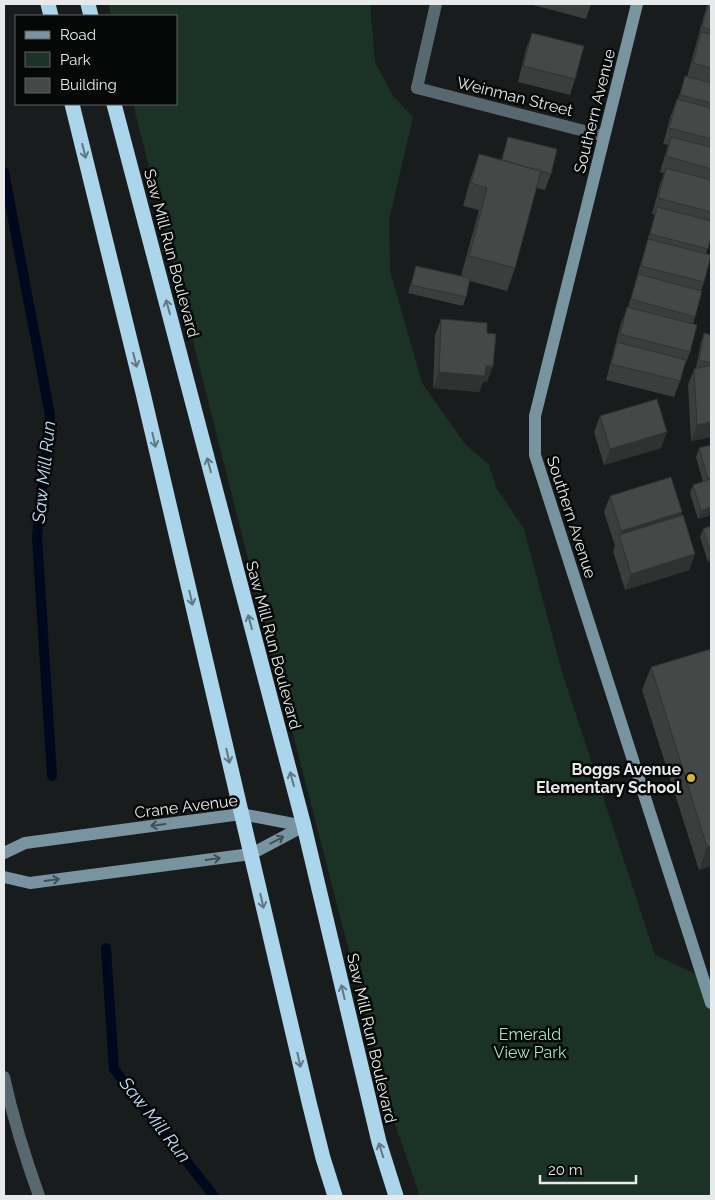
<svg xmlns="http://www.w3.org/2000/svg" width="715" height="1200" font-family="Raleway,sans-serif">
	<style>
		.green { fill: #1a3326 }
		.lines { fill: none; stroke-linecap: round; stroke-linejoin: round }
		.stream { stroke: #00081d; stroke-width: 10 }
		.lane { stroke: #586870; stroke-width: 12 }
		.street { stroke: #586870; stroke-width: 12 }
		.secondary { stroke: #7994a1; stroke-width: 12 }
		.highway { stroke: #abd5ea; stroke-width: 15 }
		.wall { fill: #3a3e3d }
		.shaded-wall { fill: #303232 }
		.building { fill: #444847; stroke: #303232 }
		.oneway { stroke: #617884 }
		.oneway2 { stroke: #404e54 }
		.poi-dot { fill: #d8b434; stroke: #060707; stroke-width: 2 }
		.labels { text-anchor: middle; stroke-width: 5; stroke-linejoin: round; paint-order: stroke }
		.street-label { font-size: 16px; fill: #e7e9ea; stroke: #060707 }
		.poi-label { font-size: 16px; font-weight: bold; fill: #e7e9ea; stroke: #060707; text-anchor: end }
		.park-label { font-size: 16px; fill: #a4e6c2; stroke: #060707 }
		.water-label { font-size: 18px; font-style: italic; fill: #bfd9f7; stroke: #060707 }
	</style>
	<rect width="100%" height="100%" fill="#191c1d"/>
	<!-- green -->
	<polygon class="green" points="108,4 370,4 375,62 393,96 413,117 389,220 390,271 422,383 465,444 489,465 497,489 524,529 562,672 655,955 711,981 711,1196 420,1196 390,1110 264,622 133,104 176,104 176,16 111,16"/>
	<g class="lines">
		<!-- stream -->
		<g class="stream">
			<polyline points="4,172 50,415 37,537 52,776"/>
			<polyline points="106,948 114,1069 214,1196"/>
		</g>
		<!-- lane -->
		<g class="lane">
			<polyline points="417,88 436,4"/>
			<path d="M4,1077C13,1118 25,1157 39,1196"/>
		</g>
		<!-- street -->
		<polyline class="street" points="417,88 604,136"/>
		<!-- secondary -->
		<g class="secondary">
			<polyline points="637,4 535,416 535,455 711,1003"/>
			<polyline points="4,853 25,843 241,814 304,826"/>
			<polyline points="4,877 30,883 251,854 304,826"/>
		</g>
		<!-- highway -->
		<g class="highway">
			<polyline points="48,4 51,16"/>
			<polyline points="88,4 91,16"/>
			<polyline points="72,104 143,393 309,1102 323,1158 335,1196"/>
			<polyline points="114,104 304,826 379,1142 396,1196"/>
		</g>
	</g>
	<!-- wall -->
	<g class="wall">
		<polygon points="529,4 591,4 586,19"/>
		<polygon points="708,4 711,4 711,236 706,254 704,282 701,291 695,317 693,324 690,352 684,368 680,381 674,397 606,380 621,323 628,307 655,214 652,214 660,184 664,173 660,172 668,145 663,144 671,115 677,99 678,99 685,76 687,77 704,15"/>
		<polygon points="532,33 575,79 570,95 518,82 526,49"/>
		<polygon points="508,137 551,174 545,190 536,188 515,268 507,291 470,281 466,297 463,306 408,293 416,266 461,276 479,210 463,206 471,177 479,154 501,160"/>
		<polygon points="441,319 487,333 493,366 487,382 483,382 479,392 433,388 435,335"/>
		<polygon points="704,333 711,335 711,437 691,441 688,385 694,369 696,368 701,342"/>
		<polygon points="600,416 661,448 604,465 594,432"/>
		<polygon points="711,445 711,515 698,519 690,493 693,485 703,482 696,457 699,448"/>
		<polygon points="610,496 680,516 695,554 689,570 625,590 613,551 615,546 604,512"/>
		<polygon points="711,526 711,561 708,562 700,537 703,529"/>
		<polygon points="711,649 711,866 699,870 642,690 651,667"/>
	</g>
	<!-- shaded-wall -->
	<g class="shaded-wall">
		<polygon points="486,366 493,366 487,382 483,382 479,392 433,388 439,372"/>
		<polygon points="711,422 711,437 691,441 697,425"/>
		<polygon points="667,432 661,448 604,465 610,449"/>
		<polygon points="711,507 711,515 698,519 701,511"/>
		<polygon points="682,512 676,528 619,536 621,531"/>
		<polygon points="695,554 689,570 625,590 631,574"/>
		<polygon points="711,554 711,561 708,562"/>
		<polygon points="711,846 711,866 699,870 707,847"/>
	</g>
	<!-- building -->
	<g class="building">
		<polygon points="708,4 711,4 711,30 702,27"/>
		<polygon points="701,32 711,34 711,68 693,63"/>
		<polygon points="532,33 584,46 575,79 523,66"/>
		<polygon points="685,76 711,83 711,103 680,95"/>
		<polygon points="677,99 711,108 711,139 669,128"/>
		<polygon points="508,137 557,149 551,174 502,160"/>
		<polygon points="671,137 711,147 711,169 666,156"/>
		<polygon points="479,154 541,171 515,268 469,256 487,188 471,183"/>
		<polygon points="666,168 711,180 711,212 658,198"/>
		<polygon points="657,207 711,221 711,236 708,249 650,234"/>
		<polygon points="648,239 711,255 704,282 641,266"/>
		<polygon points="416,266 470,278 466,297 411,285"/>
		<polygon points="638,274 702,291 695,317 631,299"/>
		<polygon points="627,307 697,325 690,352 620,334"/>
		<polygon points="441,319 487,323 487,333 496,334 493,366 486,366 485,376 439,372"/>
		<polygon points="704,333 711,335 711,363 699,360"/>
		<polygon points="617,342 686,360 680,381 611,364"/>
		<polygon points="711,365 711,422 697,425 694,369"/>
		<polygon points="657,399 667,432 610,449 600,416"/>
		<polygon points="711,445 711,478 708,479 699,448"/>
		<polygon points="671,477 682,512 621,531 610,496"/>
		<polygon points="711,479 711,507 701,511 693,485"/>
		<polygon points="683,515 695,554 631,574 619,535"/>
		<polygon points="711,526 711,554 703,529"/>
		<polygon points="711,649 711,846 707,847 651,667"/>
	</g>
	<!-- one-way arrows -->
	<defs><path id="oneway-shaft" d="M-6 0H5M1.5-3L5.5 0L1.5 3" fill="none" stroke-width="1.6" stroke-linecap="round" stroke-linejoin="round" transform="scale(1.25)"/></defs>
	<g class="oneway">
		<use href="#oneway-shaft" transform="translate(84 151) rotate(76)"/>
		<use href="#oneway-shaft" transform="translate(168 307) rotate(-105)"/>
		<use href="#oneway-shaft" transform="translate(135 360) rotate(76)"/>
		<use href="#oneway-shaft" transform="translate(154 440) rotate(77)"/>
		<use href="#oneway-shaft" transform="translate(209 465) rotate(-105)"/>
		<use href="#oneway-shaft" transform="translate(191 598) rotate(77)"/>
		<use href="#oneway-shaft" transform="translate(250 622) rotate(-105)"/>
		<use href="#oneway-shaft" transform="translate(228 756) rotate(77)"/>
		<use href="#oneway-shaft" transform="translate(292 779) rotate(-105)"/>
		<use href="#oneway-shaft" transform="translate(262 901) rotate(77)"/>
		<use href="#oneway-shaft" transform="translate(343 992) rotate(-103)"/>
		<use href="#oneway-shaft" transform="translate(299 1060) rotate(77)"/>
		<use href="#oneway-shaft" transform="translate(381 1150) rotate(-107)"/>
	</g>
	<g class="oneway2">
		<use href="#oneway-shaft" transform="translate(158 825) rotate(172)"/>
		<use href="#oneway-shaft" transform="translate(277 840) rotate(-28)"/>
		<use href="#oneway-shaft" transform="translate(213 859) rotate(-8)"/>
		<use href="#oneway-shaft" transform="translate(52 880) rotate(-8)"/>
	</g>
	<!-- markers -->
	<circle class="poi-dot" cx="691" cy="778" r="5"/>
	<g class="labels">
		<!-- street labels -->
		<g class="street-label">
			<text transform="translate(515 96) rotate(14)" y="6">Weinman Street</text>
			<text transform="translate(594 111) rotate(-76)" y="6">Southern Avenue</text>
			<text transform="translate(172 253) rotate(75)" y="6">Saw Mill Run Boulevard</text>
			<text transform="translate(572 517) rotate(72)" y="6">Southern Avenue</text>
			<text transform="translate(274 645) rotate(75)" y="6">Saw Mill Run Boulevard</text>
			<text transform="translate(186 806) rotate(-7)" y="6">Crane Avenue</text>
			<text transform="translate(372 1038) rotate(77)" y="6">Saw Mill Run Boulevard</text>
		</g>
		<!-- poi labels -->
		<g class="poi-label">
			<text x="681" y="775">Boggs Avenue<tspan x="681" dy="18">Elementary School</tspan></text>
		</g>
		<!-- park labels -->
		<g class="park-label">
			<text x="530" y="1040">Emerald<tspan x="530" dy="18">View Park</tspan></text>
		</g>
		<!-- water labels -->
		<g class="water-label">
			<text transform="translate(44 472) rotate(-84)" y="6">Saw Mill Run</text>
			<text transform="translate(155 1120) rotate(52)" y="6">Saw Mill Run</text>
		</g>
	</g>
	<!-- border -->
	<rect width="715" height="1200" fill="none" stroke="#e7e9ea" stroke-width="10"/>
	<!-- legend -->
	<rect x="15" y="15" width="162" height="90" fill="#060707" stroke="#606162"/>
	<rect x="25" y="31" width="25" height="8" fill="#7994a1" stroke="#606162"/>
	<text x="60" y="40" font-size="15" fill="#e7e9ea">Road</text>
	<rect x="25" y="52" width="25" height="15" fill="#1a3326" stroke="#606162"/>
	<text x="60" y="65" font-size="15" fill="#e7e9ea">Park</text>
	<rect x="25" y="78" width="25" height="15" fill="#444847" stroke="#606162"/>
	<text x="60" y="90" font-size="15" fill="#e7e9ea">Building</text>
	<!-- scale -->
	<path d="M540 1175v8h96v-8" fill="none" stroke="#e7e9ea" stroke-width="2.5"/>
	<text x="548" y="1175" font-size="15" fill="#e7e9ea" stroke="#060707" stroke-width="4" paint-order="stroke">20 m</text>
</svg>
